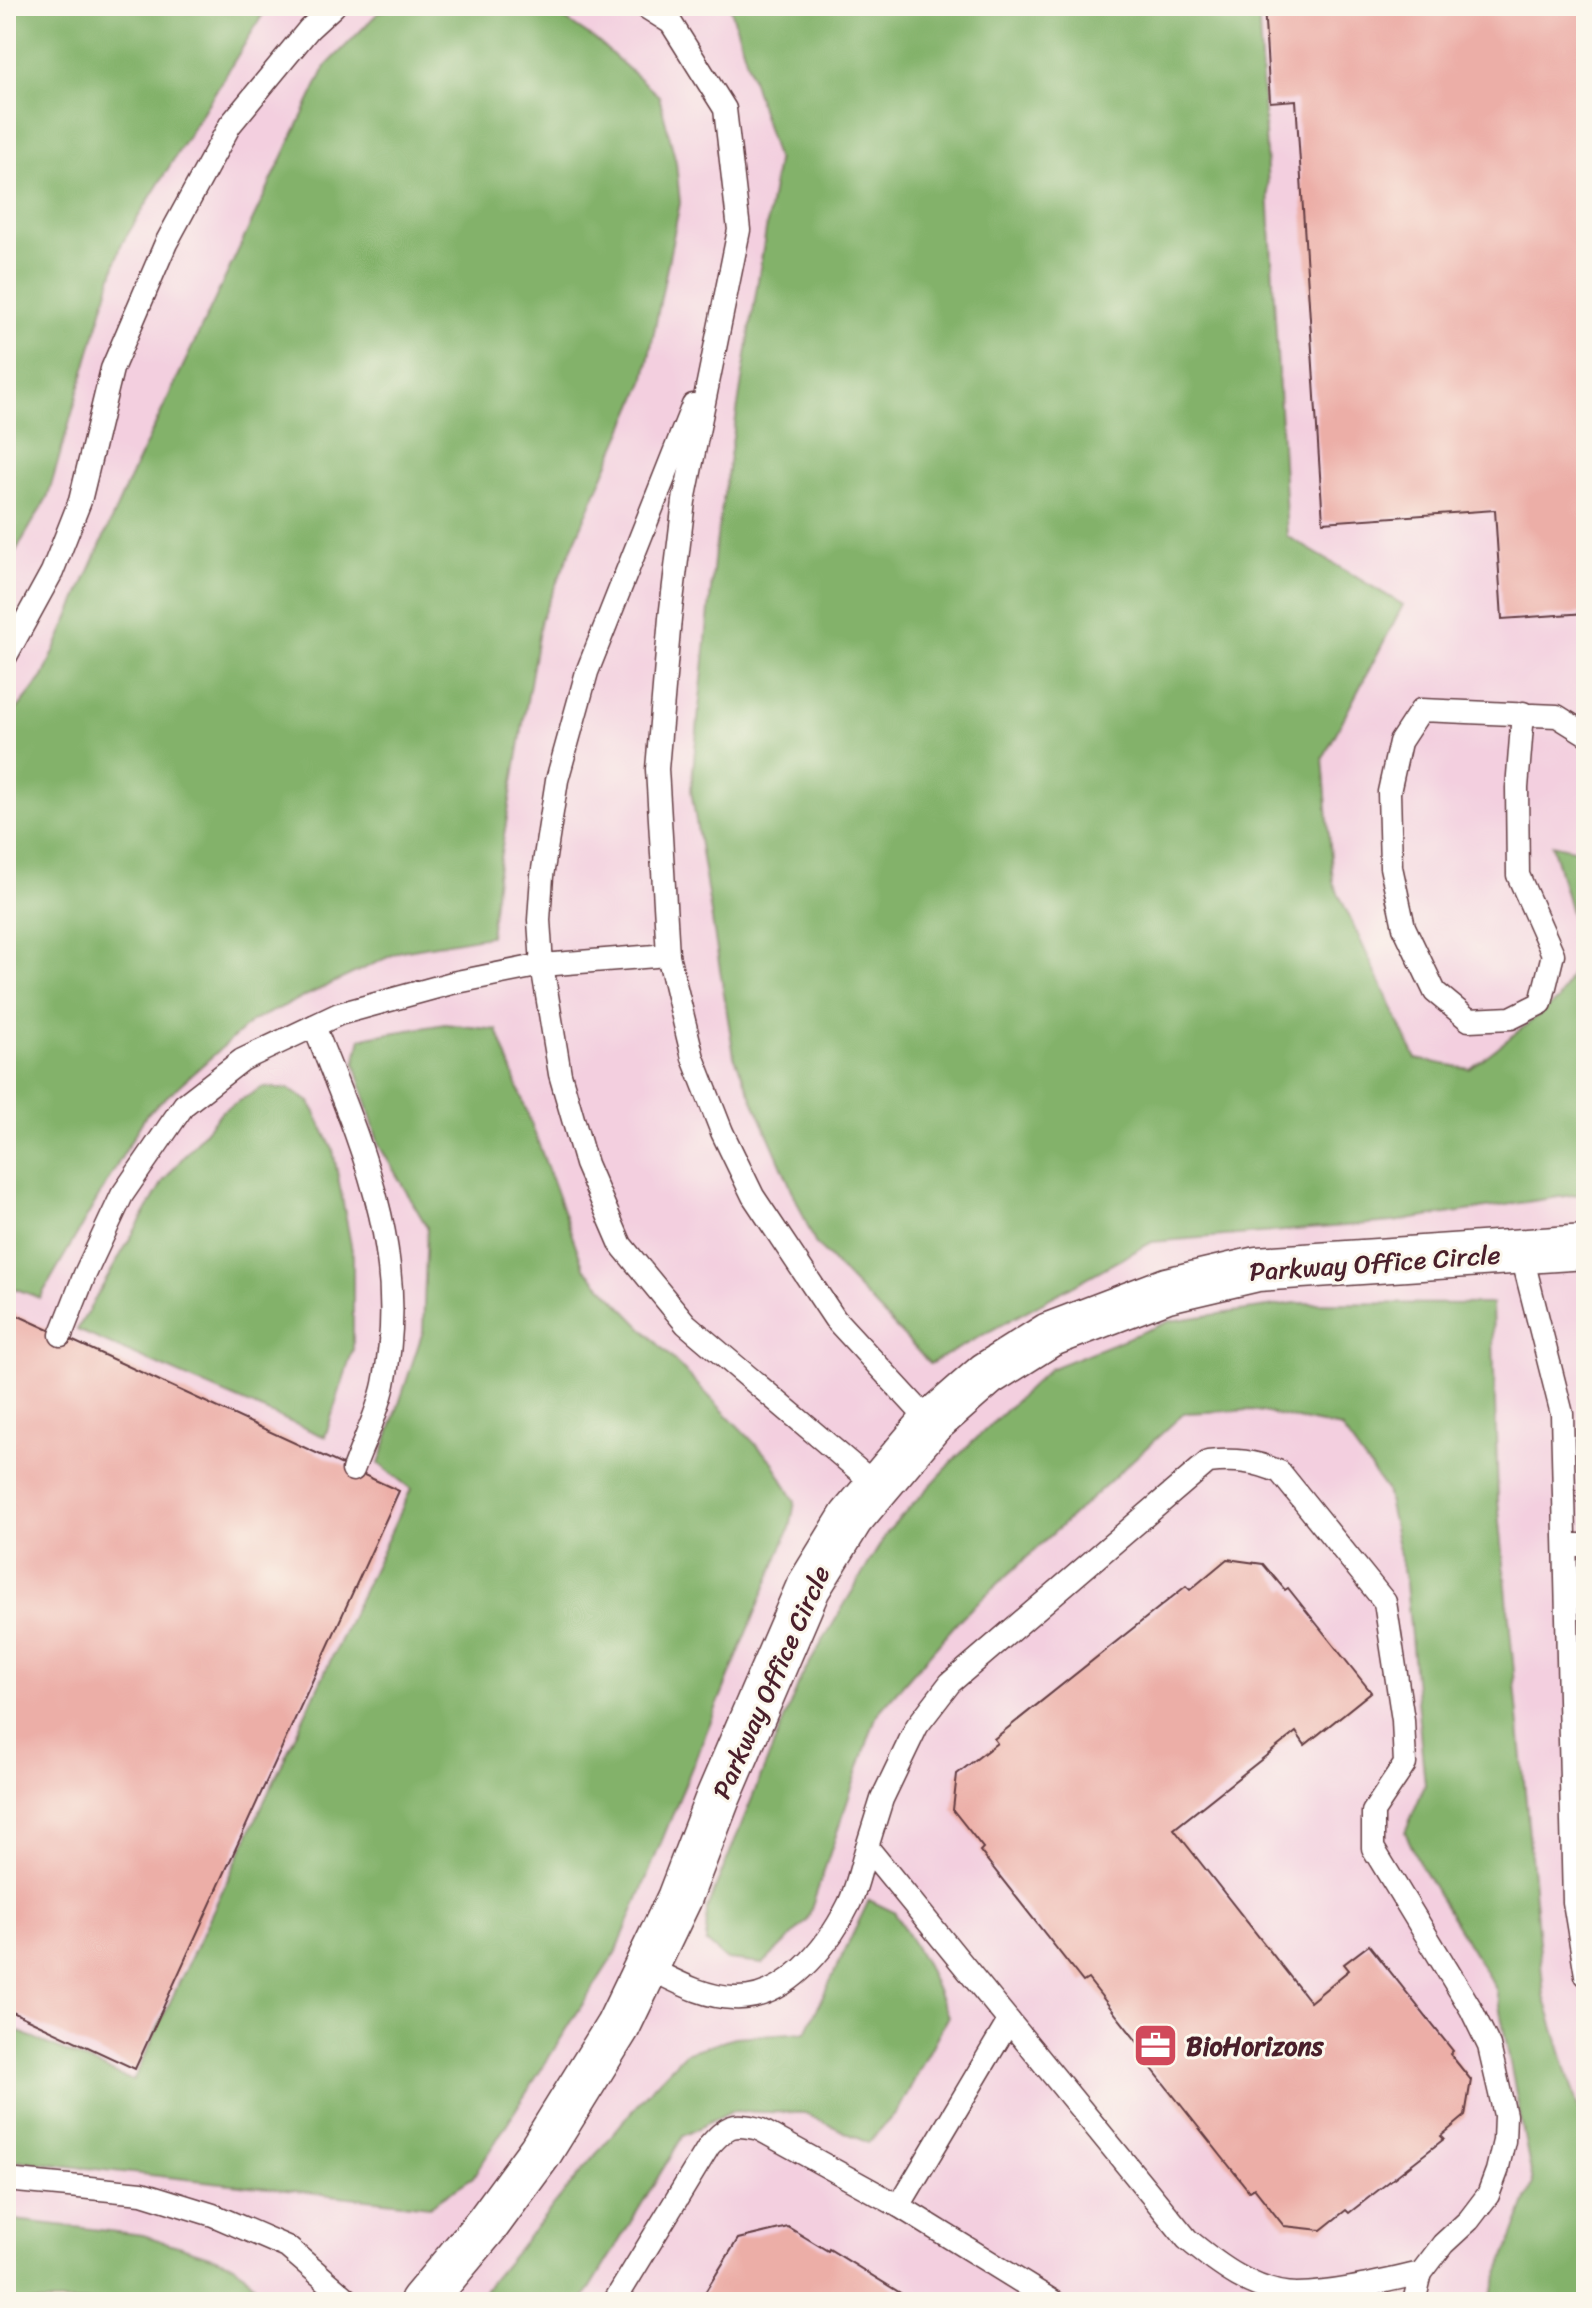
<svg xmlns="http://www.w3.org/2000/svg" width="1592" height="2308" font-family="Sriracha,sans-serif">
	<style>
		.built { fill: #f3cfdf }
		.forest { fill: #83b26b; stroke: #66684b; stroke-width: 2 }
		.building { fill: #ecaea7 }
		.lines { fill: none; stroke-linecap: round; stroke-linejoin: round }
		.lane-casing { stroke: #643d43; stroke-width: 25 }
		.secondary-casing { stroke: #643d43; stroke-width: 47 }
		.lane { stroke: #fff; stroke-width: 22 }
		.secondary { stroke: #fff; stroke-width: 44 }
		.labels { text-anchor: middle; stroke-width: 6; stroke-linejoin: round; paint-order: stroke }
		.street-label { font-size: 26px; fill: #4a1f2b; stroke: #fbf7ec }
		.poi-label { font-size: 26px; font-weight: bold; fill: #4a1f2b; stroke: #fbf7ec; text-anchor: start }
	</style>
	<rect width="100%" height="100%" fill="#fbf7ec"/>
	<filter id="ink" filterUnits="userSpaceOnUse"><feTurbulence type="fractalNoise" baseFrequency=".0125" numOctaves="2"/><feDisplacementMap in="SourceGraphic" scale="16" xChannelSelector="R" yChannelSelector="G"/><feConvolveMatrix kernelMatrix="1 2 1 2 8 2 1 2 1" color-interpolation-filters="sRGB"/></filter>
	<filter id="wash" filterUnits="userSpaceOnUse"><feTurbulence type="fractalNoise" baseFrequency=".006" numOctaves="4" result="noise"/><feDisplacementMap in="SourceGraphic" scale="32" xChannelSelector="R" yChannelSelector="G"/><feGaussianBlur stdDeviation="1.8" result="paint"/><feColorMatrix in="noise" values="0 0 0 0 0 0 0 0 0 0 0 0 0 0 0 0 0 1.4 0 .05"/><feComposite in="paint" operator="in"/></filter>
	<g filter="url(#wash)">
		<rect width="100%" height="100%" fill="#f4e6cd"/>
		<!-- built -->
		<rect class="built" x="6" y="6" width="1580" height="2296"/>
		<!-- forest -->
		<g class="forest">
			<polygon points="6,6 268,6 121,245 48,496 6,568"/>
			<polygon points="402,6 545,6 596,40 659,96 676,162 680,203 644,382 541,619 497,876 490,936 401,951 252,1021 146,1115 40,1298 6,1285 6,723 43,677 127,484 326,66 379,12"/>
			<polygon points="730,6 1258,6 1287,536 1403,605 1323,758 1333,882 1416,1059 1470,1069 1558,1000 1582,952 1552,844 1586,852 1586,1193 1393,1222 1152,1242 930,1364 815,1243 734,1056 691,790 715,550 777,161"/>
			<polygon points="445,1024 497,1030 584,1268 773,1462 795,1502 790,1528 617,1950 473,2177 429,2206 6,2159 6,2026 133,2081 411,1489 379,1464 423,1331 427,1227 379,1145 355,1063 361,1038"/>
			<polygon points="263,1087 288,1089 310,1102 333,1150 353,1256 353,1349 325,1437 77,1330 164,1180 222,1111"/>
			<polygon points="1295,1303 1492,1304 1498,1500 1544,1996 1586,2134 1586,2302 1488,2302 1533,2183 1496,1989 1421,1867 1405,1832 1425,1785 1406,1584 1386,1490 1341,1428 1252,1410 1184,1413 962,1617 877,1714 807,1921 763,1964 727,1960 706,1942 707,1909 801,1678 888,1531 957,1457 1049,1369 1170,1321"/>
			<polygon points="869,1900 894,1912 926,1965 948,2016 899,2109 868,2143 805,2113 731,2111 683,2136 582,2302 474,2302 645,2095 685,2053 734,2037 806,2032"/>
			<polygon points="6,2219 143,2235 234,2264 271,2302 6,2302"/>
		</g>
		<g id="blocks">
			<!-- building -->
			<g class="building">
				<polygon points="1264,6 1586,6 1586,613 1502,619 1495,510 1323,522 1296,100 1270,102"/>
				<polygon points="6,1310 399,1491 135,2069 6,2009"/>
				<polygon points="1227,1559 1263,1564 1285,1590 1288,1588 1371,1692 1305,1745 1296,1732 1174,1829 1310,2002 1349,1970 1344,1964 1369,1945 1453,2051 1450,2054 1471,2080 1465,2116 1441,2136 1444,2139 1349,2213 1346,2210 1321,2230 1284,2226 1254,2188 1249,2191 1146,2061 1150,2058 1088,1979 1083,1982 980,1851 983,1848 953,1810 957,1774 997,1743 994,1739 1186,1586 1190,1590"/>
				<polygon points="788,2227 828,2251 829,2249 915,2302 699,2302 738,2239"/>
			</g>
		</g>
	</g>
	<g filter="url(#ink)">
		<use href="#blocks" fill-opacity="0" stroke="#643d43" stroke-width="2"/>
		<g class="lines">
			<defs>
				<g id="lane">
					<polyline points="644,6 671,23 725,109 739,230 684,501 670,618 657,769 668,955 693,1058 722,1132 753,1196 835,1319 931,1423"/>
					<polyline points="693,405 587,672 557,780 542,876 539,920 542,965 560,1074 586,1164 621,1245 686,1324 877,1486"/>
					<polyline points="6,656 52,572 80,501 112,369 166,243 230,125 309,29 334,6"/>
					<polyline points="1523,713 1517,788 1518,875 1553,954 1541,1003 1511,1018 1469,1020 1435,992 1404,927 1391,867 1389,792 1400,742 1421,710 1557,716 1586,734"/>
					<path d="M314,1026C361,1145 411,1253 384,1384C378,1413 363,1442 353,1470"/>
					<polyline points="1521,1252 1562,1414 1574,1902 1586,1975"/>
					<polyline points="61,1335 85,1274 122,1195 184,1105 242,1060 339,1014 452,983 542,965 668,955"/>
					<polyline points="1566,1545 1586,1545"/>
					<path d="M867,1847L882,1799L917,1726L950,1683L1208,1462C1235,1459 1255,1461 1280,1472L1385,1602L1403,1720L1405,1764L1373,1812V1848L1471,2009L1489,2046L1505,2115L1504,2141L1497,2171L1488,2195L1469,2220L1443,2244L1421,2273L1414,2302"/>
					<path d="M646,1967C674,1980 702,1997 733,1998C785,2001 827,1948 848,1906C857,1889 861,1866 867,1847L1187,2239C1217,2264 1256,2294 1297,2294C1339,2293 1381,2282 1421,2273"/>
					<polyline points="6,2180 142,2193 213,2215 287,2247 351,2302"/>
					<polyline points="899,2206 1009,2021"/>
					<path d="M614,2302L709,2146C727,2126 732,2122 759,2129L899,2206L1054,2302"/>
				</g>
				<polyline id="secondary" points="422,2302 488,2223 540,2152 618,2026 679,1899 717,1800 808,1588 851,1518 931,1423 987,1374 1049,1335 1167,1290 1257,1269 1586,1247"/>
			</defs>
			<!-- lane casing -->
			<use href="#lane" class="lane-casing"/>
			<!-- secondary casing -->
			<use href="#secondary" class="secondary-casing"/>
			<!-- lane -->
			<use href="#lane" class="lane"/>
			<!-- secondary -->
			<use href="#secondary" class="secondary"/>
		</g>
	</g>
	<!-- icons -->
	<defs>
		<symbol id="office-square" viewBox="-11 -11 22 22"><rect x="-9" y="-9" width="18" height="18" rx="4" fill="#d1495b" stroke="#fbf7ec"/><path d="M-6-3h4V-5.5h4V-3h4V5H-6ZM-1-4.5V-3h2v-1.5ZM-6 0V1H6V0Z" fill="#fff"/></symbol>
	</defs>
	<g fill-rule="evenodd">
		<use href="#office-square" x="1130" y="2020" width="51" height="51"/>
	</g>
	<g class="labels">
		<!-- street labels -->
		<g class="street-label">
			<text transform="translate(1375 1263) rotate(-4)" y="9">Parkway Office Circle</text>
			<text transform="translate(771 1682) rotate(-66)" y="9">Parkway Office Circle</text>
		</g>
		<!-- poi labels -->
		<g class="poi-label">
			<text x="1186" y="2055">BioHorizons</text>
		</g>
	</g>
	<!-- margin -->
	<rect width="1592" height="2308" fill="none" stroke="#fbf7ec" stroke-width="32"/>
</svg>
